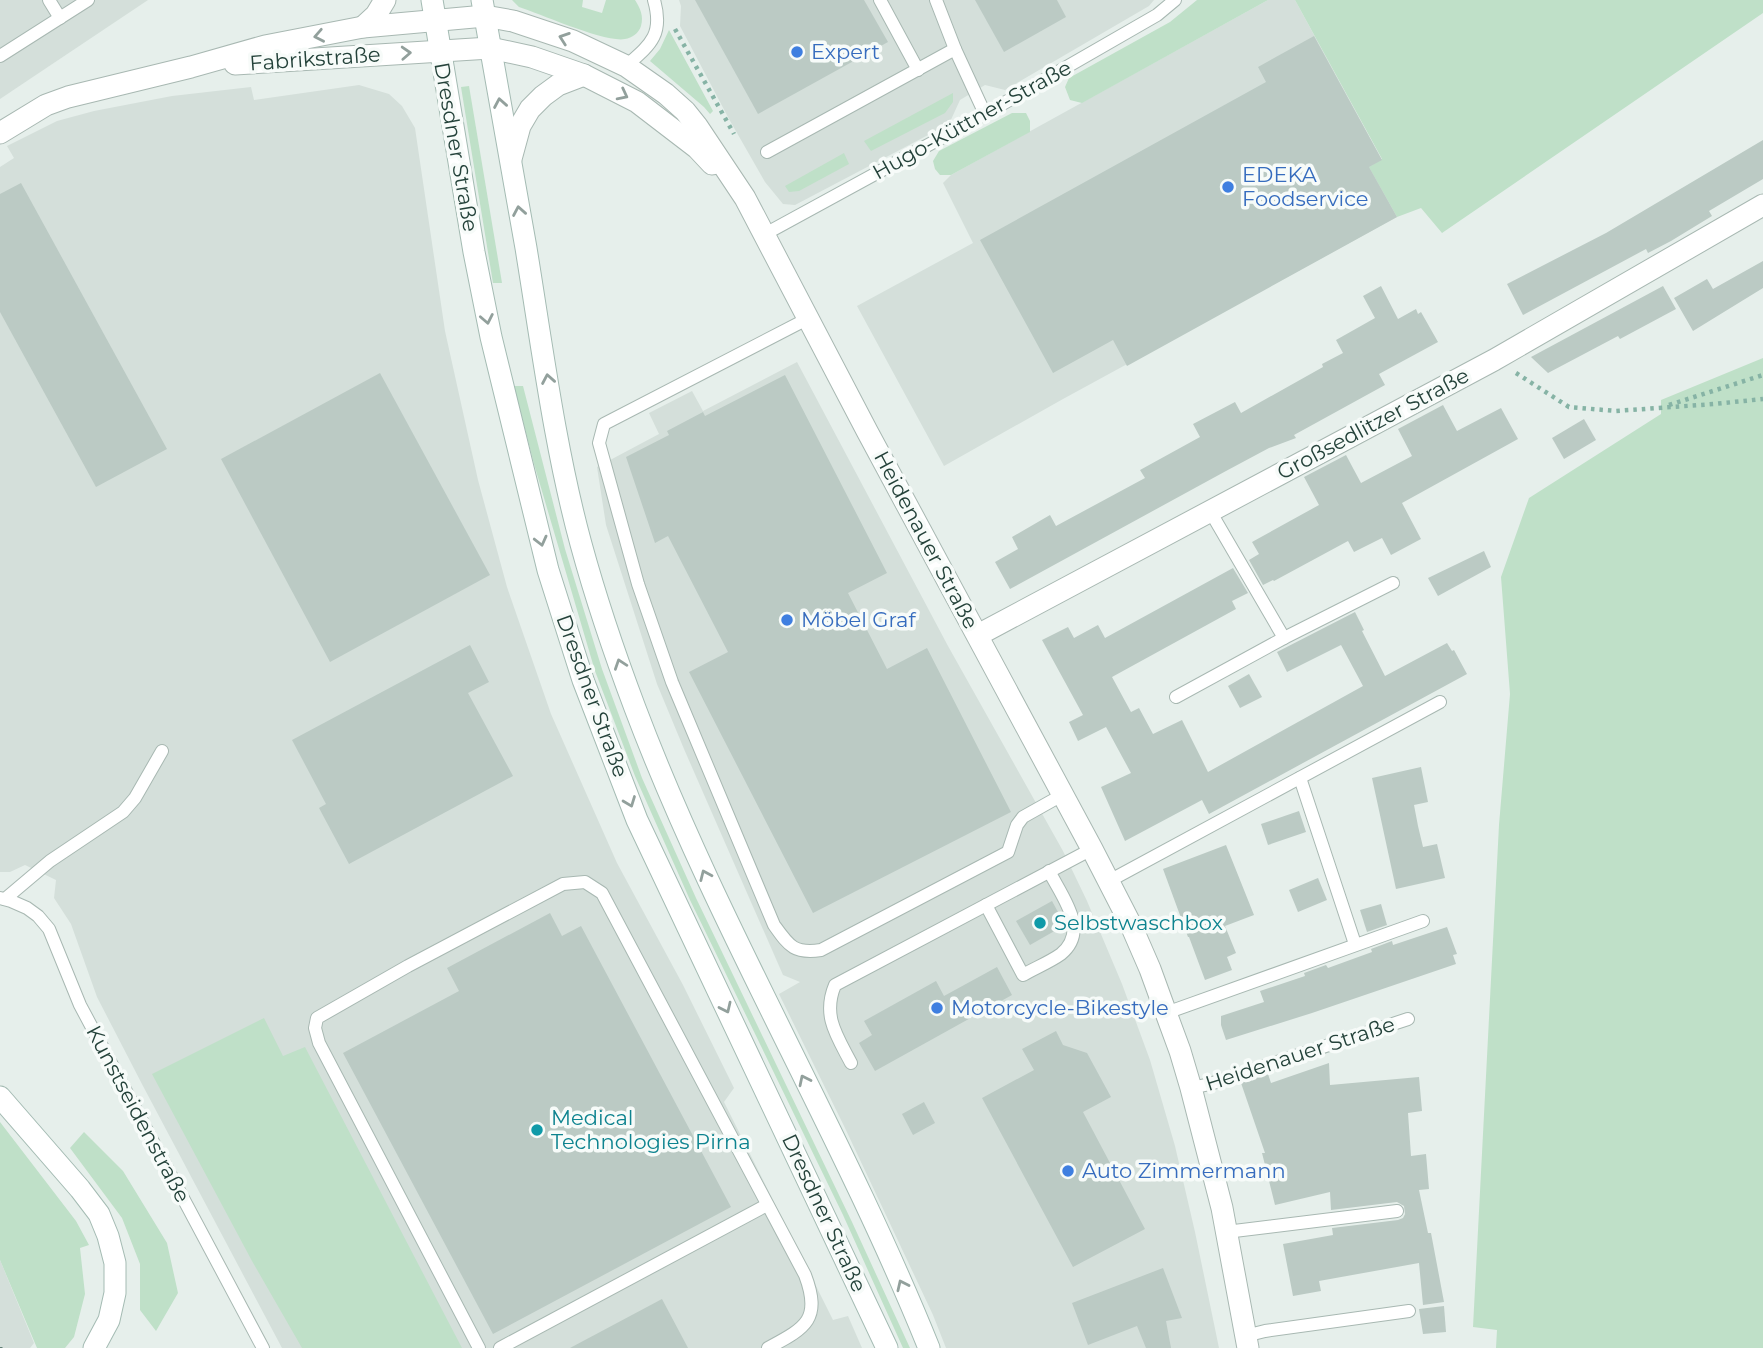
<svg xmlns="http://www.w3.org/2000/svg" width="1763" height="1348" font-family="Montserrat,sans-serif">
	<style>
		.built { fill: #d4dfda }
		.green { fill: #bfe0c8 }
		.building { fill: #bbcac4 }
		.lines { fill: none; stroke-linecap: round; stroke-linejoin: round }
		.lane-casing { stroke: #a8b8b2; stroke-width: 14 }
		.street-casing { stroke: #a8b8b2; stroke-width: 23 }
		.secondary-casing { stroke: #a4bbb3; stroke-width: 23 }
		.path { stroke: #86b3a5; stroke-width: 4.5; stroke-dasharray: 3.5 5; stroke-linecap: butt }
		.lane { stroke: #fff; stroke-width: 12 }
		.street { stroke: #fff; stroke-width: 21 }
		.secondary { stroke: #fff; stroke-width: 21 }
		.rail { stroke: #5f7d75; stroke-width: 5; stroke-dasharray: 14 7; stroke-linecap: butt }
		.oneway { stroke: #92a09c }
		.shop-dot { fill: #3f7fe0; stroke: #f7fbf9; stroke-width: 2.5 }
		.culture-dot { fill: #0f9aa8; stroke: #f7fbf9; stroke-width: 2.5 }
		.labels { text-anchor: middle; stroke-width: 7; stroke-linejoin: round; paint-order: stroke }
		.shop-label { font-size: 21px; fill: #366cbe; stroke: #f7fbf9; text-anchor: start }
		.street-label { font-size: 21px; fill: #24423a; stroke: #f7fbf9 }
		.culture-label { font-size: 21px; fill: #0d838f; stroke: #f7fbf9; text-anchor: start }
	</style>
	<rect width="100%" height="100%" fill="#e6efeb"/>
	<!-- built -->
	<g class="built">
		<polygon points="0,0 148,0 0,99"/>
		<polygon points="679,0 1154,0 1149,6 1005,90 985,85 960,100 949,124 795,205 783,204 765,182 729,119 680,26 681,6"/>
		<polygon points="1268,0 1295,0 1382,160 1370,167 1397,217 1063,399 944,466 857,306 973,243 943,183 951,175"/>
		<polygon points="359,85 389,94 402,106 415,128 445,331 478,480 507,587 551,714 617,863 683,985 734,1088 724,1102 833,1320 848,1316 862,1348 282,1348 143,1086 97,997 71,924 54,898 56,880 25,865 10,872 0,872 0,167 14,158 7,146 57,121 94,111 172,96 251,87 254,100"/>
		<polygon points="797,362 948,646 1063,851 1087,901 1122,984 1150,1060 1175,1146 1195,1232 1219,1348 946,1348 933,1315 845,1128 779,994 800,982 783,975 684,749 657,684 606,525 597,467 659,434 649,413 692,391 703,411"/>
		<polygon points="0,1260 34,1343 30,1348 0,1348"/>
	</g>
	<!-- green -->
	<g class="green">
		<path d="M512,0H583L582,7L602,13L606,0H635C640,8 644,16 641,26C639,33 632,38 625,39C605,43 541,14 519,7Z"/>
		<polygon points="1197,0 1268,0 1082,103 1070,100 1065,87 1069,78 1170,22"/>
		<polygon points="1295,0 1763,0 1763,13 1442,233 1421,208 1397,217 1369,167 1382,159"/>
		<polygon points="669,30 713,111 710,114 704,107 650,61 660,49"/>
		<polygon points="469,86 502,283 493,283 461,87"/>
		<polygon points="953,93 953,102 945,113 871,151 864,141"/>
		<polygon points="1012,113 1026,113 1030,121 1030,132 951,175 940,175 935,169 933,161 939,151"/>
		<polygon points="844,153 849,164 799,191 789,192 785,186"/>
		<polygon points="1763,358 1763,1348 1496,1348 1497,1330 1473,1327 1499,825 1510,694 1501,577 1529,498 1661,414 1661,400"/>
		<polygon points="514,386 523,386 565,549 602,669 642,778 696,898 852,1222 910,1348 903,1348 843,1215 690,900 635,776 595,671 534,464"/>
		<polygon points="264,1018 283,1056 305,1047 462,1348 302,1348 252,1261 152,1074"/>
		<polygon points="0,1122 76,1221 89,1245 80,1248 85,1294 74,1337 65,1348 37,1348 0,1260"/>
		<polygon points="84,1132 123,1171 167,1243 178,1293 156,1331 140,1310 140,1264 122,1218 70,1148"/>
	</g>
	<!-- building -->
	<g class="building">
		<polygon points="695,0 864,0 888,42 758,114"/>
		<polygon points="975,0 1057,0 1066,17 1004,52"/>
		<polygon points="1314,36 1382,160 1369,167 1397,217 1127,366 1113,340 1053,373 980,240 1266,82 1258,67"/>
		<polygon points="1763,140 1763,179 1709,211 1712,216 1671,241 1648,253 1646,249 1523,315 1507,284 1606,233"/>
		<polygon points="21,183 167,449 96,487 0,312 0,194"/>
		<polygon points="1763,261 1763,288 1693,331 1674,298 1707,279 1713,289"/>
		<polygon points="1381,286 1398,319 1416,309 1418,314 1421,312 1438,342 1379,374 1385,385 1294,435 1296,438 1269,448 1226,471 1010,589 995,562 1018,549 1012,537 1050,515 1056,526 1145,478 1140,470 1200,437 1193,424 1235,402 1241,413 1323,367 1322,364 1343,353 1336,340 1375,318 1363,296"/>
		<polygon points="1663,286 1676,309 1620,339 1618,336 1548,373 1531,357"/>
		<polygon points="380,373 490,575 330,662 221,459"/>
		<polygon points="785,375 887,573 848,593 887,669 927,648 1011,812 813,913 689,672 728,652 668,536 655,543 626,457 669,435 667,431 703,412 705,416"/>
		<polygon points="1443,405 1457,431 1501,408 1518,439 1402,503 1421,539 1391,555 1382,538 1354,552 1348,541 1274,581 1273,580 1263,585 1249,560 1259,554 1252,542 1319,505 1304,477 1346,455 1361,483 1412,456 1398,429"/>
		<polygon points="1584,419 1596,440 1564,459 1552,438"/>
		<polygon points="1484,551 1491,567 1438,596 1428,578"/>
		<polygon points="1233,568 1248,593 1232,601 1236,609 1112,677 1131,712 1139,708 1153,734 1182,720 1208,772 1363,686 1341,645 1287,672 1277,652 1355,612 1364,630 1362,631 1385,676 1447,643 1452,651 1454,650 1467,674 1209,814 1202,800 1125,841 1101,787 1131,773 1106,727 1078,741 1069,722 1083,715 1042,640 1068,627 1074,638 1098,625 1105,638"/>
		<polygon points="470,645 489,682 468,693 513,776 349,864 319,808 326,804 292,740"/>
		<polygon points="1249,674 1262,697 1240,708 1228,686"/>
		<polygon points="1421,767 1428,802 1414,805 1418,826 1423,847 1437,844 1445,878 1396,889 1372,778"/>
		<polygon points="1299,811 1306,832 1268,845 1261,824"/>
		<polygon points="1226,845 1254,915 1225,926 1236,953 1227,957 1232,970 1205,980 1189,937 1188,937 1163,869"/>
		<polygon points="1318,878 1327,900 1298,912 1289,890"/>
		<polygon points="1052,901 1065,925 1030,945 1016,921"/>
		<polygon points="1381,904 1387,925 1367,932 1360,910"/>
		<polygon points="550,913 562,936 581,926 731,1207 493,1334 343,1053 459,991 447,968"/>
		<polygon points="1447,927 1457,954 1453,955 1456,964 1312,1013 1226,1040 1221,1025 1221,1016 1264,1002 1260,991 1305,976 1304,973 1326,965 1328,968 1372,952 1371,949 1392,941 1393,945"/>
		<polygon points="997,967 1012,995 875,1071 859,1043 872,1035 864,1021 936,981 944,996"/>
		<polygon points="1056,1031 1063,1045 1087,1053 1111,1097 1083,1112 1145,1229 1073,1267 982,1098 1034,1070 1022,1049"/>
		<polygon points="1329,1063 1330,1085 1419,1077 1422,1111 1408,1113 1411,1156 1426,1154 1429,1189 1419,1190 1428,1233 1431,1233 1444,1302 1423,1305 1419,1263 1319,1281 1321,1291 1293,1296 1283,1244 1333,1235 1332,1228 1398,1220 1403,1218 1405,1214 1404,1206 1397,1202 1331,1210 1330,1192 1275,1205 1262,1153 1265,1153 1241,1083 1268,1074 1271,1083"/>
		<polygon points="924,1102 935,1123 913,1135 902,1114"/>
		<polygon points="1163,1268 1182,1318 1166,1321 1171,1348 1146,1348 1137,1326 1088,1345 1072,1303"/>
		<polygon points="662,1299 688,1348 570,1348"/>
		<polygon points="1444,1306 1446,1332 1423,1334 1419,1309"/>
	</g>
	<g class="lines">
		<defs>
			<g id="lane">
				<polyline points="49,0 60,18"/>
				<polyline points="880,0 918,70"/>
				<polyline points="936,0 955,49 985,114"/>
				<polyline points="0,56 88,0"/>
				<path d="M626,66C650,45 664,35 654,0"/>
				<polyline points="767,152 955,49"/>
				<polyline points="765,234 985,114 1157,15 1175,0"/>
				<path d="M809,318L604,424L599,443L638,584L672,682L774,925C789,946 794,954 821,950L1008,852L1017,825L1023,817L1064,794"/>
				<polyline points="1284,638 1393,583"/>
				<polyline points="1176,697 1284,638 1210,511"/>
				<polyline points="1300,778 1355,944"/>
				<polyline points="1109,881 1440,702"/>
				<polyline points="0,898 11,901 27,908 38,916 49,929 80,1005 263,1348"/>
				<polyline points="5,899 50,861 123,812 135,798 162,751"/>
				<path d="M986,905L1023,975C1035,968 1050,962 1061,954C1090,930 1062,897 1049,871"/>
				<polyline points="1166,1013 1423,921"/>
				<path d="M851,1063C837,1036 822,1016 835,985L1092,849"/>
				<polyline points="1191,1088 1210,1084 1408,1019"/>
				<polyline points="1226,1232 1397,1211"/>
				<polyline points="1245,1336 1265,1331 1409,1311"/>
				<path d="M479,1348L319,1043L315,1028L317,1018L408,966L563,884L585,882L602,893L805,1275C822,1320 805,1328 768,1348"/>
				<polyline points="500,1348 767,1205"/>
			</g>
			<g id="street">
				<polyline points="363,27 376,15 385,0"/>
				<polyline points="235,64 490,48 532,57 584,75 637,102 697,148 712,164"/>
				<polyline points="0,133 46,105 68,97 191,67 265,46 363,27 485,16 513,21 573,41 626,66 666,94 685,111 697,126 745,198 867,431 1092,849 1130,923 1150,969 1166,1013 1180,1051 1191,1088 1222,1208 1248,1348"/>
				<polyline points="511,159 520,126 530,109 543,96 558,85 584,75"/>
				<polyline points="978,635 1494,360 1763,205"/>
			</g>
			<g id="secondary">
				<polyline points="432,0 474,252 491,337 548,570 583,680 637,820 887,1348"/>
				<path d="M482,0C496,83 512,165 526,248C542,346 555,449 581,544C596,599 615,655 635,708C718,928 841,1130 929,1348"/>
				<polyline points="0,1097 80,1189 99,1214 108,1236 115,1263 115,1293 109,1320 94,1348"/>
			</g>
		</defs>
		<!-- lane casing -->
		<use href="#lane" class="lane-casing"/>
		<!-- street casing -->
		<use href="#street" class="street-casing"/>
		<!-- secondary casing -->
		<use href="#secondary" class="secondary-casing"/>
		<!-- path -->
		<g class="path">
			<polyline points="675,29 734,134"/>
			<polyline points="1516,373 1569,407 1616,411 1714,404 1763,399"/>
			<polyline points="1669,405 1763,375"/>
		</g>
		<!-- lane -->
		<use href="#lane" class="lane"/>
		<!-- street -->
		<use href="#street" class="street"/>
		<!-- secondary -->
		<use href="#secondary" class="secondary"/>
		<!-- rail -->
		<polyline class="rail" points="0,1347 0,1348"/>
	</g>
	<!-- one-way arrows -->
	<defs><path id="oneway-chevron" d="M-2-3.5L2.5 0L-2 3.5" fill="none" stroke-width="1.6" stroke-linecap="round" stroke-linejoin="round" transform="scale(1.75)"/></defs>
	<g class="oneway">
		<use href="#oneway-chevron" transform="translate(319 36) rotate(169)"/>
		<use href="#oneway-chevron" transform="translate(564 38) rotate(-161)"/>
		<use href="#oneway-chevron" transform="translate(406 53) rotate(-3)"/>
		<use href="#oneway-chevron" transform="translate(623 95) rotate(27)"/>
		<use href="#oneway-chevron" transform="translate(500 103) rotate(-100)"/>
		<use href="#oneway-chevron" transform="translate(519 211) rotate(-100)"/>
		<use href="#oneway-chevron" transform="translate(487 319) rotate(79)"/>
		<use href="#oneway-chevron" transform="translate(548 379) rotate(-100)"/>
		<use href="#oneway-chevron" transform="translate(541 541) rotate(76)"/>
		<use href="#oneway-chevron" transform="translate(620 664) rotate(-109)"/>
		<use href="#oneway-chevron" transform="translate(630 802) rotate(69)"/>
		<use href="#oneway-chevron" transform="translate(705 875) rotate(-114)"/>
		<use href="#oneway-chevron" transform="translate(726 1008) rotate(65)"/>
		<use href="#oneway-chevron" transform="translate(804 1080) rotate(-116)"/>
		<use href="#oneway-chevron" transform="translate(902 1285) rotate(-115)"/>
	</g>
	<!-- markers -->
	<g class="shop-dot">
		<circle cx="797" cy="52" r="7"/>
		<circle cx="1228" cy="187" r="7"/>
		<circle cx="787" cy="620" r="7"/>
		<circle cx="937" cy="1008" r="7"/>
		<circle cx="1068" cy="1171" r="7"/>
	</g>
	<g class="culture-dot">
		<circle cx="1040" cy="923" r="7"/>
		<circle cx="537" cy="1130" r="7"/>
	</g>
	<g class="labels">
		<!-- shop labels -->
		<g class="shop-label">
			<text x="811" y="59">Expert</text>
			<text x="1242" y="182">EDEKA<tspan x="1242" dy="24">Foodservice</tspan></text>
			<text x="801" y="627">Möbel Graf</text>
			<text x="951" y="1015">Motorcycle-Bikestyle</text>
			<text x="1082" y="1178">Auto Zimmermann</text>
		</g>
		<!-- street labels -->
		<g class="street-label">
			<text transform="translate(315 59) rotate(-4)" y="7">Fabrikstraße</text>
			<text transform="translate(972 120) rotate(-29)" y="7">Hugo-Küttner-Straße</text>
			<text transform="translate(456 147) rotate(80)" y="7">Dresdner Straße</text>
			<text transform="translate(1373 424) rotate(-28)" y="7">Großsedlitzer Straße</text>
			<text transform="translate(926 540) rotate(62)" y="7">Heidenauer Straße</text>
			<text transform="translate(592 696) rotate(70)" y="7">Dresdner Straße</text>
			<text transform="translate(1300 1054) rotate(-18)" y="7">Heidenauer Straße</text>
			<text transform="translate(138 1114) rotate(62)" y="7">Kunstseidenstraße</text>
			<text transform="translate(824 1213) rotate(65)" y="7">Dresdner Straße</text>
		</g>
		<!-- culture labels -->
		<g class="culture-label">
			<text x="1054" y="930">Selbstwaschbox</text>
			<text x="551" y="1125">Medical<tspan x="551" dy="24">Technologies Pirna</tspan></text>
		</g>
	</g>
</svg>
